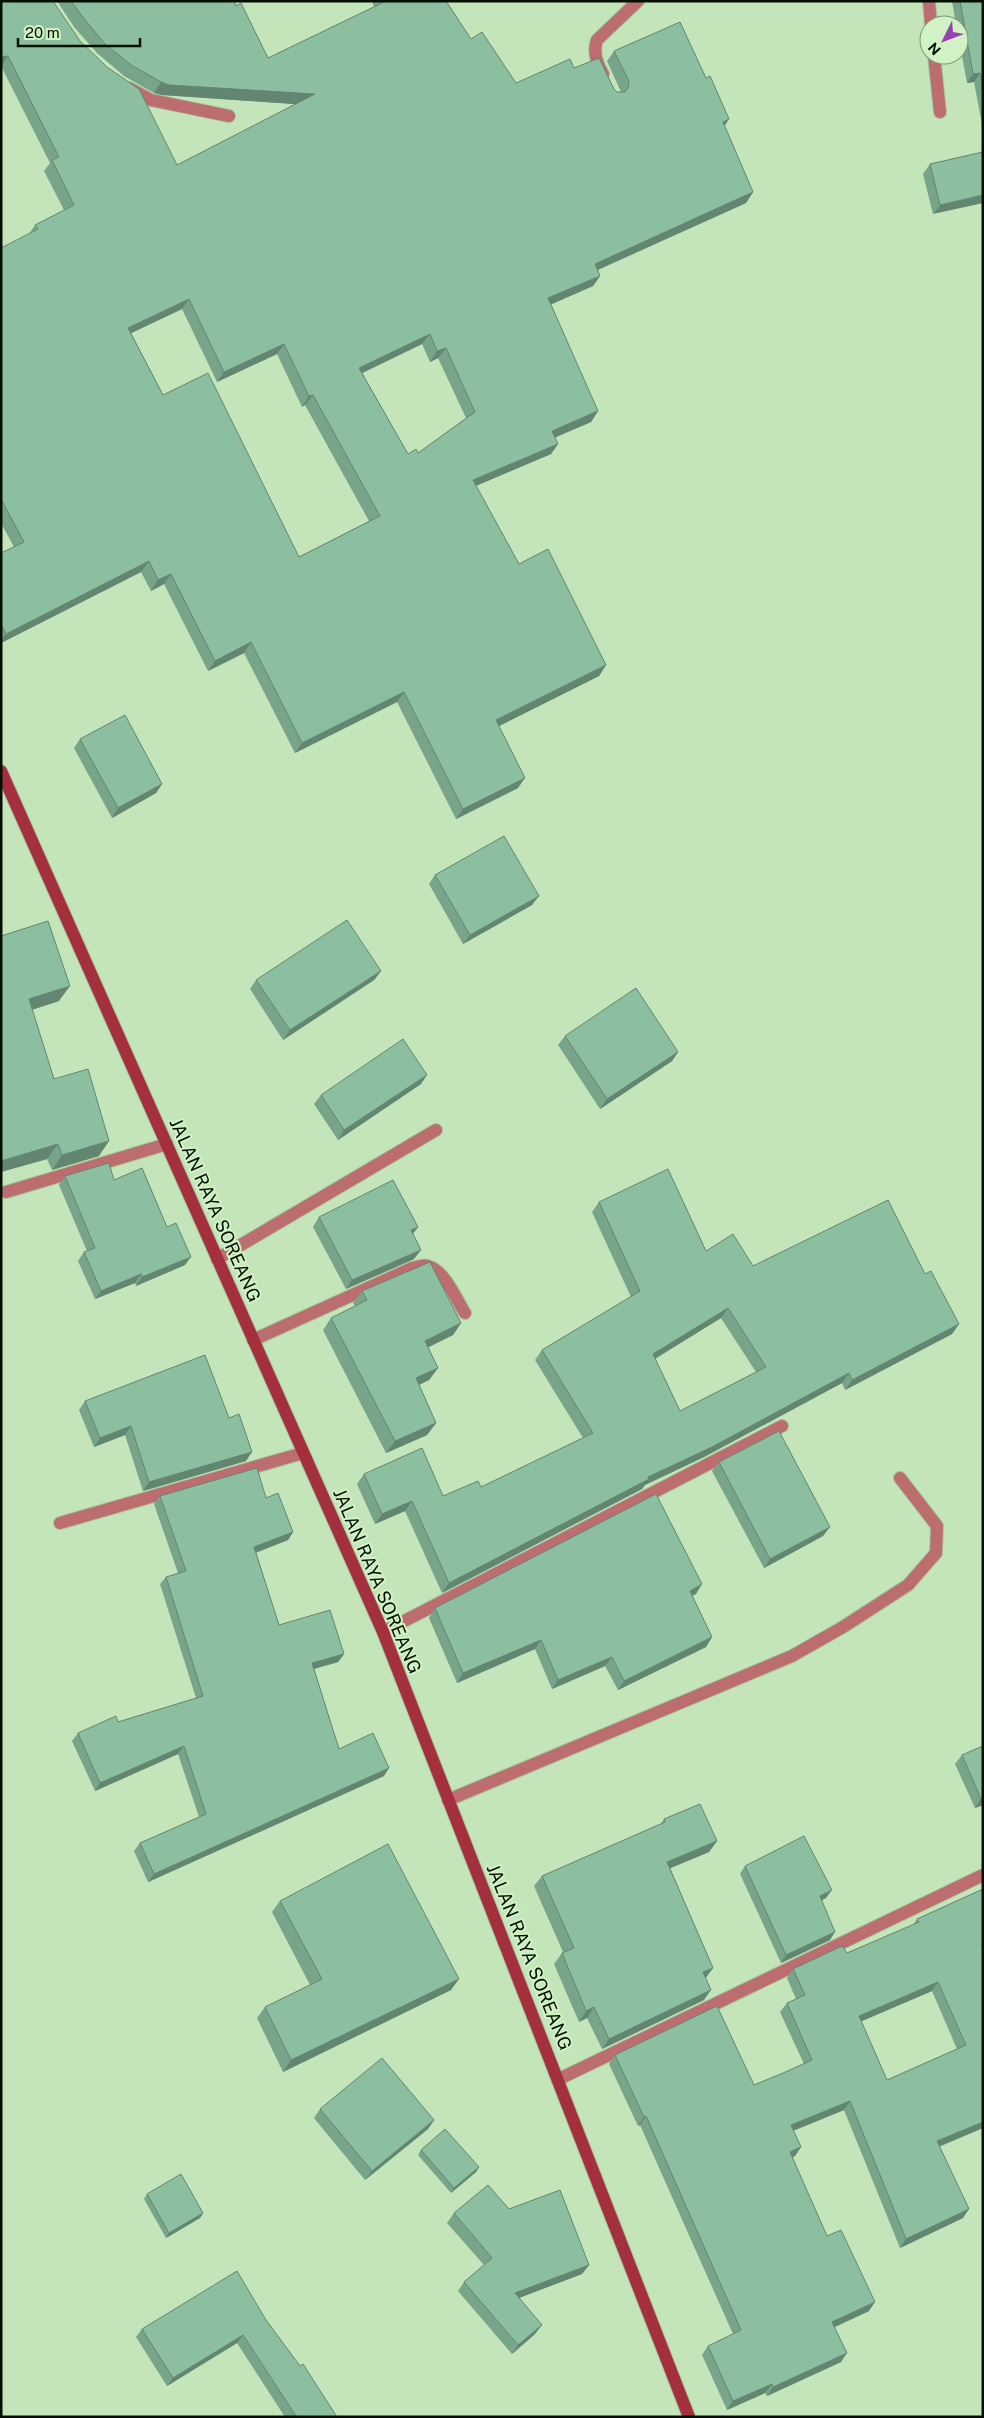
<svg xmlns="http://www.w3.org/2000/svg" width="984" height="2418" font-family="'Public Sans',sans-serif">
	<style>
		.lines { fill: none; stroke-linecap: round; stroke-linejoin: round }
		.lane-casing { stroke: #a5c39c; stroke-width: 14 }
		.street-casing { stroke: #a5c39c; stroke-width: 14 }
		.secondary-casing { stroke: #a5c39c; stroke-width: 14 }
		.lane { stroke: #bc6d70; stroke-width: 12 }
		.street { stroke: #bc6d70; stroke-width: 12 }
		.secondary { stroke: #a42f3e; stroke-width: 12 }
		.wall { fill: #78a48a; fill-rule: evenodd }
		.shaded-wall { fill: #628670 }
		.building { fill: #8cbfa0; stroke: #628670; fill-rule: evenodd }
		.labels { text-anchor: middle; stroke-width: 4; stroke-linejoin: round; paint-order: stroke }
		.street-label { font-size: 18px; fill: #051003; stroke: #d1f2c5 }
	</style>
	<rect width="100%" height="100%" fill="#c4e5b9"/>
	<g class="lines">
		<defs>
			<g id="lane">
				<path d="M253,1340L412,1268C417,1267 423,1264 428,1266C445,1271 456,1299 465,1313"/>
				<polyline points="448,1800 792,1656 843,1627 908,1585 936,1553 937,1526 900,1478"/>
			</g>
			<g id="street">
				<polyline points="929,1 931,25"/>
				<polyline points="934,55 940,112"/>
				<path d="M603,74C597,64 593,51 597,40L638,1"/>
				<polyline points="129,88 151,100 229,116"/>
				<polyline points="6,1192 167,1144"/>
				<polyline points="217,1259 436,1130"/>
				<polyline points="60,1523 303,1453"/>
				<polyline points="383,1632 782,1426"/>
				<polyline points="559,2079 983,1875"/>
			</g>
			<polyline id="secondary" points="1,771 383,1632 689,2417"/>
		</defs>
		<!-- lane casing -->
		<use href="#lane" class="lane-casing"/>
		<!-- street casing -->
		<use href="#street" class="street-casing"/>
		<!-- secondary casing -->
		<use href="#secondary" class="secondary-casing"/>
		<!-- lane -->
		<use href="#lane" class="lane"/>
		<!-- street -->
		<use href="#street" class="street"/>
		<!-- secondary -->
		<use href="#secondary" class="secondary"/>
	</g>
	<!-- wall -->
	<g class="wall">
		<path d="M1,1L80,41L177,165L296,104L162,95L154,93L124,76L97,53L74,27L57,1H234L268,58L374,7L372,1H446L471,39L516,83L574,68L614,89L617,92H621L607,61L614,51L724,127L753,192L746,203L598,270L600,276L593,286L550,304L598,411L591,422L555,437L558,444L551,454L476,486L519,564L606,665L599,676L499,726L518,788L456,819L397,702L295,753L244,653L208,671L164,584L151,591L141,572L1,643V553L14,547L1,523V248L29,234L35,225L64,210L44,171L50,163L1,66ZM182,309L217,382L277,354L302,407L305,405L369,521L299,557L163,395L131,333ZM422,344L430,362L438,358L466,418L418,453L408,454L362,373Z"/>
		<polygon points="952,1 983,1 983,130 974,82 967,83 959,40 959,25 956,25"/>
		<polygon points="983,152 933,214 923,174 930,164"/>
		<polygon points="80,739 162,784 156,793 112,818 74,748"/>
		<polygon points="435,875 532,905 463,944 429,884"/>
		<polygon points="1,936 59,1001 32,1010 54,1079 99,1156 52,1170 47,1159 1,1172"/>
		<polygon points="381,971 374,980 283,1040 250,989 256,980"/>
		<polygon points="565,1036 678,1052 672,1061 600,1109 558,1045"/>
		<polygon points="421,1084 338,1140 314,1104 321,1095"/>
		<polygon points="65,1176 114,1180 167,1227 185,1265 136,1286 135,1283 95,1299 78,1261 84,1252 87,1251 59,1185"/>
		<path d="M599,1202L706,1251L753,1266L925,1274L959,1324L952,1334L845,1390L842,1383L704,1457L645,1485L642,1489L442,1593L405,1511L375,1524L357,1484L364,1474L443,1496L481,1487L583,1438L535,1360L542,1350L631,1297L592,1212ZM721,1318L756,1372L680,1411L655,1359Z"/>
		<polygon points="319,1217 418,1227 413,1234 414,1259 346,1289 313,1227"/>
		<polygon points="362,1291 461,1323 453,1335 428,1347 438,1368 429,1380 419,1385 436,1423 427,1435 386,1453 323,1330 331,1318 355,1306 353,1303"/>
		<polygon points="85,1401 229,1418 246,1461 143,1491 125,1435 94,1447 79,1410"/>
		<polygon points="719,1462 823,1536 764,1568 712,1471"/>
		<polygon points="160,1496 266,1498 293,1532 288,1540 256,1553 279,1625 344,1654 338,1662 314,1669 339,1749 384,1776 148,1882 134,1851 140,1843 199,1817 178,1754 95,1791 72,1741 78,1733 118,1722 196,1698 160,1584 166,1577 178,1573 154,1504"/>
		<polygon points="696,1594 692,1596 712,1637 706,1647 618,1690 605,1666 552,1689 535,1649 457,1683 429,1618 435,1608"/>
		<polygon points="983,1746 983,1805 975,1808 955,1764 962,1755"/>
		<polygon points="664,1819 717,1841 709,1852 670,1868 713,1968 706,1978 704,2000 602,2049 587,2018 579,2022 554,1964 562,1953 563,1952 534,1886 542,1876 660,1825"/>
		<polygon points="745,1866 826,1898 822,1900 830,1940 781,1963 740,1874"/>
		<path d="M983,1889V2128L939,2147L963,2218L900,2248L844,2110L793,2131L801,2147L795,2156L792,2157L827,2236L869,2311L835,2327L841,2362L767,2396L765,2393L727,2410L702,2355L708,2346L733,2334L640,2125L638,2126L609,2064L615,2055L754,2085L783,2073L804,2064L780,2012L787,2003L796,1999L787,1978L793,1969L847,1953L913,1925L917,1919ZM932,1991L957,2049L887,2080L861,2021Z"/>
		<polygon points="280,1901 451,1990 283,2072 257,2018 265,2007 310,1985 272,1912"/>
		<polygon points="320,2109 434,2120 428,2129 365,2180 314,2118"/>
		<polygon points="421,2150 479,2167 476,2172 451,2193 418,2155"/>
		<polygon points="147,2194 203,2213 200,2218 166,2238 144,2199"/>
		<polygon points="509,2209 589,2265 582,2274 519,2298 535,2334 512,2354 458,2291 464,2282 484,2265 447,2223 454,2213"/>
		<polygon points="266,2320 337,2417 285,2417 237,2343 167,2386 136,2337 142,2329"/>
	</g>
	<!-- shaded-wall -->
	<g class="shaded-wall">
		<polygon points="8,56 1,66 1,57"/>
		<polygon points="980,73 974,82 967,83 973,74"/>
		<polygon points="161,82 315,94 307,105 162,95 154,93"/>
		<polygon points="729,119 722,130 723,122"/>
		<polygon points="753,192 746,203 588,274 595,264"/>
		<polygon points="983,195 983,203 933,214 940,205"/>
		<polygon points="600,276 593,286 541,309 548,298"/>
		<polygon points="189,299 182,309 121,338 128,328"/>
		<polygon points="430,334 422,344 352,378 359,368"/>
		<polygon points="284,344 277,354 217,382 224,372"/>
		<polygon points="446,348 438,358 430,362 437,351"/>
		<polygon points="313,395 305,405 302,407 309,396"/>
		<polygon points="598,411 591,422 545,442 552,431"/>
		<polygon points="558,444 551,454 466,490 473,480"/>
		<polygon points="149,561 141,572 1,643 1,640 6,634"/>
		<polygon points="171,574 164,584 151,591 158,580"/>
		<polygon points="251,642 244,653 208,671 215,661"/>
		<polygon points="606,665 599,676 489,731 496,720"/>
		<polygon points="404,692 397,702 295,753 302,743"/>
		<polygon points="525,778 518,788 456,819 463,809"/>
		<polygon points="162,784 156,793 112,818 118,808"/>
		<polygon points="539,896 532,905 463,944 470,935"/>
		<polygon points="381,971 374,980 283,1040 290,1030"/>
		<polygon points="70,986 59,1001 18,1014 29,999"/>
		<polygon points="678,1052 672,1061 600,1109 607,1099"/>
		<polygon points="427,1075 421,1084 338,1140 344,1130"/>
		<polygon points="109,1141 99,1156 52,1170 62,1155"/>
		<polygon points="58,1144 47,1159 1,1172 1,1161"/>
		<polygon points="418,1227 411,1236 411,1230"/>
		<polygon points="421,1250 414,1259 346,1289 352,1280"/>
		<polygon points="191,1257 185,1265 136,1286 142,1277"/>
		<polygon points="141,1274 135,1283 95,1299 101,1291"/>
		<polygon points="728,1308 721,1318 646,1364 653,1354"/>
		<polygon points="461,1323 453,1335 417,1353 425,1341"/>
		<polygon points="959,1324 952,1334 845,1390 852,1380"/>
		<polygon points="438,1368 429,1380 408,1390 416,1378"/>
		<polygon points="849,1373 842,1383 704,1457 645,1485 642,1489 442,1593 449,1583 648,1477"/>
		<polygon points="436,1423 427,1435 386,1453 395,1441"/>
		<polygon points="131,1426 125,1435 94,1447 100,1438"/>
		<polygon points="252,1452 246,1461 143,1491 149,1482"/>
		<polygon points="412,1501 405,1511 375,1524 382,1514"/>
		<polygon points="830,1527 823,1536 764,1568 770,1559"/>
		<polygon points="293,1532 288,1540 249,1555 254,1547"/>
		<polygon points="702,1584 696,1594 683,1600 690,1591"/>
		<polygon points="712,1637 706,1647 618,1690 624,1681"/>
		<polygon points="541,1640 535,1649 457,1683 463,1673"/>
		<polygon points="344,1654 338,1662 306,1671 312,1663"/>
		<polygon points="612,1657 605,1666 552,1689 558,1680"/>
		<polygon points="184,1746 178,1754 95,1791 100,1783"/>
		<polygon points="389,1768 384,1776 148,1882 154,1874"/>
		<polygon points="983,1798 983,1805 975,1808 981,1799"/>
		<polygon points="717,1841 709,1852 659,1873 667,1862"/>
		<polygon points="832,1890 826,1898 814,1904 820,1896"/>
		<polygon points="835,1932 830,1940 781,1963 786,1955"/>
		<polygon points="713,1968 705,1978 703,1972"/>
		<polygon points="459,1979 451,1990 283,2072 291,2060"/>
		<polygon points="938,1982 932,1991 853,2025 859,2016"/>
		<polygon points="711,1990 704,2000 602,2049 609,2039"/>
		<polygon points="594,2007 587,2018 579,2022 586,2011"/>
		<polygon points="850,2101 844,2110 785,2134 791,2125"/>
		<polygon points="646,2116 640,2125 638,2126 644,2117"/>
		<polygon points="434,2120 428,2129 365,2180 372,2171"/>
		<polygon points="983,2122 983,2128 930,2150 937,2141"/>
		<polygon points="801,2147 795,2156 784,2161 790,2152"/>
		<polygon points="479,2167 476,2172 451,2193 454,2188"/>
		<polygon points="969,2209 963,2218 900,2248 906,2239"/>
		<polygon points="203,2213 200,2218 166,2238 169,2233"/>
		<polygon points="589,2265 582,2274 508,2302 515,2293"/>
		<polygon points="875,2302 869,2311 826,2331 832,2322"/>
		<polygon points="542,2325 535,2334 512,2354 518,2345"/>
		<polygon points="243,2335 237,2343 167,2386 173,2378"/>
		<polygon points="847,2353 841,2362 767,2396 773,2387"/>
		<polygon points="772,2384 765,2393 727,2410 733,2401"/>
	</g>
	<!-- building -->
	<g class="building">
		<path d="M1,1H53L80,41L107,67L139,89L177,165L315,94L169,85L161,82L131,65L104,43L82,16L71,1H234L236,6L241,3L268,58L384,2V1H446L471,39L482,32L516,83L570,59L574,68L599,58L614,89L617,92H625L628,88L629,81L614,51L680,22L706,78L710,76L729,119L723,122L753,192L595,264L600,276L548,298L598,411L552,431L558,444L473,480L519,564L548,549L606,665L496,720L525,778L463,809L404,692L302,743L251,642L215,661L171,574L158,580L149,561L6,634L1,625V553L24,542L1,499V248L38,229L35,225L74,205L52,160L59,157L8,56L1,57ZM189,299L224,372L284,344L309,396L313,395L380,516L299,557L208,373L163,395L128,328ZM430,334L437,351L446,348L475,412L418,453L416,449L408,454L359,368Z"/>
		<polygon points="960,1 983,1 983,86 980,73 973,74"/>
		<polygon points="983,152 983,195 940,205 930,164"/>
		<polygon points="125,715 162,784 118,808 80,739"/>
		<polygon points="504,836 539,896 470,935 435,875"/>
		<polygon points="347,920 381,971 290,1030 256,980"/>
		<polygon points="48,921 70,986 29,999 54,1079 88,1069 109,1141 62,1155 58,1144 1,1161 1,936"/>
		<polygon points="636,988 678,1052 607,1099 565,1036"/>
		<polygon points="403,1039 427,1075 344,1130 321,1095"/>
		<polygon points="109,1163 114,1180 142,1168 167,1227 176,1223 191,1257 142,1277 141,1274 101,1291 84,1252 95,1248 65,1176"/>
		<path d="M668,1169L706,1251L733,1234L753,1266L888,1200L925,1274L931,1271L959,1324L852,1380L849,1373L712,1447L648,1477L649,1479L449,1583L412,1501L382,1514L364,1474L422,1448L443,1496L478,1481L481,1487L593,1433L542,1350L640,1291L599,1202ZM728,1308L766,1367L680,1411L653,1354Z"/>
		<polygon points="393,1180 418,1227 411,1230 421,1250 352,1280 319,1217"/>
		<polygon points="430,1262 461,1323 425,1341 438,1368 416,1378 436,1423 395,1441 331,1318 367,1300 362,1291"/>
		<polygon points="205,1355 229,1418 239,1414 252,1452 149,1482 131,1426 100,1438 85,1401"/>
		<polygon points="779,1431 830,1527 770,1559 719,1462"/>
		<polygon points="257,1468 266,1498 278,1493 293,1532 254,1547 279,1625 330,1610 344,1654 312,1663 339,1749 373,1733 389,1768 154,1874 140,1843 206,1814 184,1746 100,1783 78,1733 116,1716 118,1722 203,1696 166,1577 186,1571 160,1496"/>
		<polygon points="656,1494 702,1584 690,1591 712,1637 624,1681 612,1657 558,1680 541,1640 463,1673 435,1608"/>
		<polygon points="983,1746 983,1798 981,1799 962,1755"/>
		<polygon points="700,1804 717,1841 667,1862 713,1968 703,1972 711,1990 609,2039 594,2007 586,2011 562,1953 574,1948 542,1876 665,1822 664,1819"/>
		<polygon points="804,1836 832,1890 820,1896 835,1932 786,1955 745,1866"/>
		<polygon points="388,1844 459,1979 291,2060 265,2007 322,1979 280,1901"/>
		<path d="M983,1889V1943L981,1944L983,1948V2122L937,2141L969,2209L906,2239L850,2101L791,2125L801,2147L790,2152L827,2236L841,2230L875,2302L832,2322L847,2353L773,2387L772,2384L733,2401L708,2346L741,2330L646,2116L644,2117L615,2055L717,2006L754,2085L783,2073L812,2060L787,2003L805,1995L793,1969L842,1946L847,1953L919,1922L917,1919ZM938,1982L966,2045L887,2080L859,2016Z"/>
		<polygon points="382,2058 434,2120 372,2171 320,2109"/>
		<polygon points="445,2129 479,2167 454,2188 421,2150"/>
		<polygon points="181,2174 203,2213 169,2233 147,2194"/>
		<polygon points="488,2185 509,2209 560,2190 589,2265 515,2293 542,2325 518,2345 464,2282 492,2258 454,2213"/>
		<polygon points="237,2271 266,2320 300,2366 303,2364 337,2417 294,2417 296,2416 243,2335 173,2378 142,2329"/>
	</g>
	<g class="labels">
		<!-- street labels -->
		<g class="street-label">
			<text transform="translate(215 1210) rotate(66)" y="6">JALAN RAYA SOREANG</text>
			<text transform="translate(377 1581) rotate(67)" y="6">JALAN RAYA SOREANG</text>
			<text transform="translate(529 1957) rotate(68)" y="6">JALAN RAYA SOREANG</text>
		</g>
	</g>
	<!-- border -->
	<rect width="984" height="2418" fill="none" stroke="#051003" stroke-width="5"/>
	<!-- north arrow -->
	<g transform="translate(944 40) rotate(228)"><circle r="24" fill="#d1f2c5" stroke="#7f9877"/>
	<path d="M0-4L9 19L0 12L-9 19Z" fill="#9742b0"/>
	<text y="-8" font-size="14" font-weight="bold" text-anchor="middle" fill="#051003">N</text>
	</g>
	<!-- scale -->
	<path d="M18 38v8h122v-8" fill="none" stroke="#051003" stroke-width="2.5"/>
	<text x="25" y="38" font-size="15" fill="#051003" stroke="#d1f2c5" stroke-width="4" paint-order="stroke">20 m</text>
</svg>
